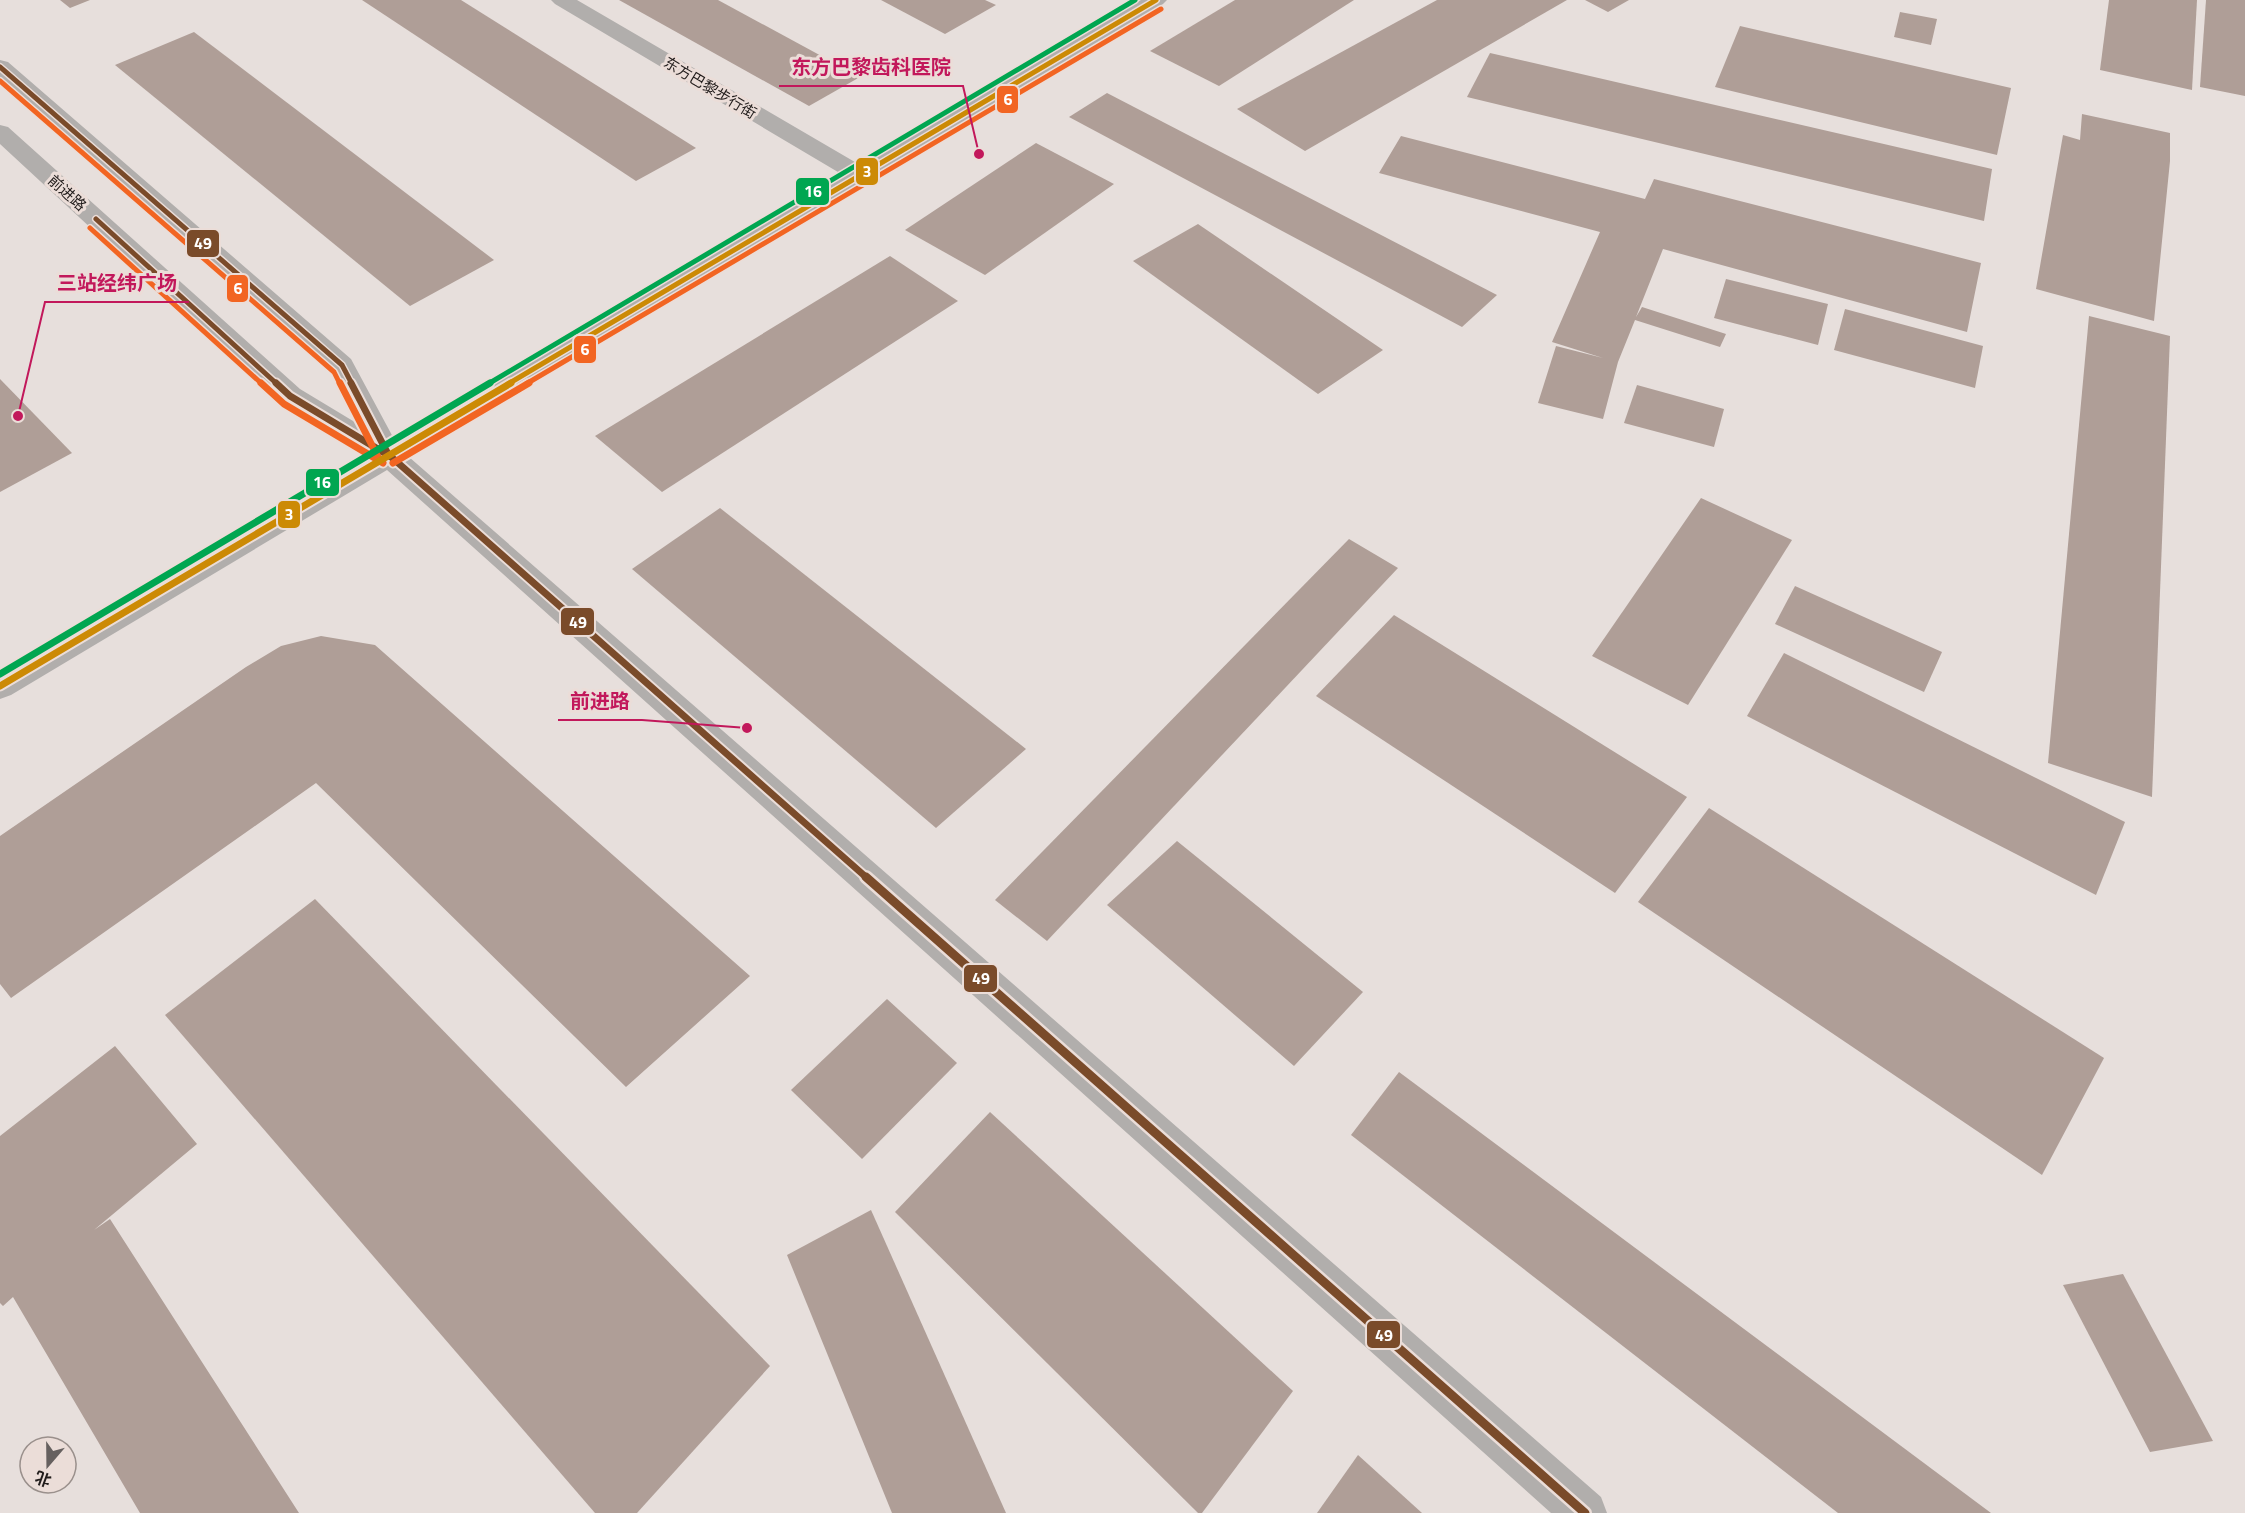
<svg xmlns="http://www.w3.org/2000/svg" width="2245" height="1513" font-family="'Titillium Web','Noto Sans SC',sans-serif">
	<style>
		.building { fill: #af9e97 }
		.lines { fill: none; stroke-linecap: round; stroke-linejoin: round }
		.minor { fill: #b1aeac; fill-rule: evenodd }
		.bus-1-far2-casing { stroke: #ebddd8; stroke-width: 8 }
		.bus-1-far1-casing { stroke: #ebddd8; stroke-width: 11 }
		.bus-1-casing { stroke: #ebddd8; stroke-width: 14 }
		.bus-2-far1-casing { stroke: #ebddd8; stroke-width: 8 }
		.bus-2-casing { stroke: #ebddd8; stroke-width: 11 }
		.bus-3-far1-casing { stroke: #ebddd8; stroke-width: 8 }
		.bus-3-casing { stroke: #ebddd8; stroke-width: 11 }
		.bus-4-far1-casing { stroke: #ebddd8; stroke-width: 8 }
		.bus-4-casing { stroke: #ebddd8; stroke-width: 11 }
		.bus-1-far2 { stroke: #7a4b2a; stroke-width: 5 }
		.bus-1-far1 { stroke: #7a4b2a; stroke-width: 7 }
		.bus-1 { stroke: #7a4b2a; stroke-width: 9 }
		.bus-2-far1 { stroke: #f26522; stroke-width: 5 }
		.bus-2 { stroke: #f26522; stroke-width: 7 }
		.bus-3-far1 { stroke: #cc8a05; stroke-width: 5 }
		.bus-3 { stroke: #cc8a05; stroke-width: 7 }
		.bus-4-far1 { stroke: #00a651; stroke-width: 5 }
		.bus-4 { stroke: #00a651; stroke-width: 7 }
		.labels { text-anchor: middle; stroke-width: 6; stroke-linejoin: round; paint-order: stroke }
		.far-street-label { font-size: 15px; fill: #211c1b; stroke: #ebddd8 }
		.leader { fill: none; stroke: #c2185b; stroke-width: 2 }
		.callout-dot { fill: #c2185b; stroke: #ebddd8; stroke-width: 2 }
		.callout-label { font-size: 20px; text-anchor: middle; font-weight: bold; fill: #c2185b; stroke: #ebddd8; stroke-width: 6; stroke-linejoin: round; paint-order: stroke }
		.line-badge { stroke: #ebddd8; stroke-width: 2 }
		.badge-label { font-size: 16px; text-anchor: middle; font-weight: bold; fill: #fff }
	</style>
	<rect width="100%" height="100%" fill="#e7dfdc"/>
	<!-- building -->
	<g class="building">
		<polygon points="60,0 90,0 70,8"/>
		<polygon points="362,0 461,0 696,148 636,181"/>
		<polygon points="619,0 718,0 860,77 809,106"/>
		<polygon points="881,0 985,0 996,5 945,34"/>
		<polygon points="1235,0 1354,0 1219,86 1150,51"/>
		<polygon points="1437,0 1567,0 1305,151 1237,109"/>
		<polygon points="1585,0 1629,0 1608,12"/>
		<polygon points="2109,0 2197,0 2192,90 2100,70"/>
		<polygon points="2206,0 2245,0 2245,96 2200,87"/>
		<polygon points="1900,12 1937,19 1931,45 1894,37"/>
		<polygon points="1740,26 2011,88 1997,155 1715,87"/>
		<polygon points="194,32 494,260 410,306 115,65"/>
		<polygon points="1490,53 1992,169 1984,221 1467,97"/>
		<polygon points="1107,93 1497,295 1462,327 1069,117"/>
		<polygon points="2082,114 2170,133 2170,161 2154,321 2036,289 2063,135 2080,140"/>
		<polygon points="1401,136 1645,199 1654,179 1981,263 1967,332 1663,249 1636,317 1642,307 1726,334 1720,347 1635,320 1618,362 1603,419 1538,403 1556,346 1603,358 1552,342 1600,232 1379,173"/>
		<polygon points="1036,143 1114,184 985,275 905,230"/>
		<polygon points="1198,224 1383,350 1318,394 1133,261"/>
		<polygon points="890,256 958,301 662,492 595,436"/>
		<polygon points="1726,279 1828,304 1818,345 1714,318"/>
		<polygon points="1845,309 1983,346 1975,388 1834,350"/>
		<polygon points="2089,316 2170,336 2152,797 2048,763"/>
		<polygon points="0,379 72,453 0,492"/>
		<polygon points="1637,385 1724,409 1714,447 1624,423"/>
		<polygon points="1701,498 1792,540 1688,705 1592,656"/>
		<polygon points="720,508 1026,749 936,828 632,569"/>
		<polygon points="1349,539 1398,568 1047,941 995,900"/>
		<polygon points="1795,586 1942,652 1924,692 1775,624"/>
		<polygon points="1394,615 1687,797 1615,893 1316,696"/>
		<polygon points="321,636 375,645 750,976 626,1087 316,783 11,998 0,984 0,836 246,667 281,646"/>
		<polygon points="1784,653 2125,822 2096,895 1747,716"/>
		<polygon points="1709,808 2104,1058 2042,1175 1638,902"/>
		<polygon points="1177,841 1363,992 1294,1066 1107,905"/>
		<polygon points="315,899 770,1366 637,1513 595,1513 165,1015"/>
		<polygon points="887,999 957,1063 862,1159 791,1090"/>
		<polygon points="115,1046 197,1144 94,1230 110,1219 299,1513 140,1513 13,1297 3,1306 0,1303 0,1136"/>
		<polygon points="1399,1072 1991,1513 1838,1513 1351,1135"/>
		<polygon points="990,1112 1293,1391 1202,1513 1198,1513 895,1212"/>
		<polygon points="871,1210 1006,1513 892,1513 787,1255"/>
		<polygon points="2123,1274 2213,1441 2150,1452 2063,1285"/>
		<polygon points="1358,1455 1422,1513 1317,1513"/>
	</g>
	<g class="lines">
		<!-- minor -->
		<polygon class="minor" points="551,0 577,0 860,165 1141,0 1167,0 1163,4 409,457 1601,1497 1607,1513 1551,1513 387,470 11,695 0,699 0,670 367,455 280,403 0,144 0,125 8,127 300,389 358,424 331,370 0,79 0,60 8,62 351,359 394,439 843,175 555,4"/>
		<defs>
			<g id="bus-1-far2">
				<polyline points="0,67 342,365 352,384"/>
				<polyline points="96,219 277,384"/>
			</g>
			<g id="bus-1-far1">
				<polyline points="276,383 290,396 391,457"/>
				<polyline points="351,383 388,454 867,878"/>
			</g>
			<polyline id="bus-1" points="866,877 1585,1513"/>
			<g id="bus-2-far1">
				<polyline points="0,81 334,372 340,384"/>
				<polyline points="90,228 262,384"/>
				<polyline points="526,384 1161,9"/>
			</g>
			<g id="bus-2">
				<polyline points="261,383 284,404 383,463"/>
				<polyline points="340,383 379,459"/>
				<polyline points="393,463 529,383"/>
			</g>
			<polyline id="bus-3-far1" points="508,384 1156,0"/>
			<polyline id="bus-3" points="0,686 511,383"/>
			<polyline id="bus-4-far1" points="488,384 1135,0"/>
			<polyline id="bus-4" points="0,674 490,383"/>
		</defs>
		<!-- bus-1-far2 casing -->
		<use href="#bus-1-far2" class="bus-1-far2-casing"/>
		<!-- bus-1-far1 casing -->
		<use href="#bus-1-far1" class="bus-1-far1-casing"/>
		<!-- bus-1 casing -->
		<use href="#bus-1" class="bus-1-casing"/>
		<!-- bus-2-far1 casing -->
		<use href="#bus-2-far1" class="bus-2-far1-casing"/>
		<!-- bus-2 casing -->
		<use href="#bus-2" class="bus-2-casing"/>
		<!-- bus-3-far1 casing -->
		<use href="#bus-3-far1" class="bus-3-far1-casing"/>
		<!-- bus-3 casing -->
		<use href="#bus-3" class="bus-3-casing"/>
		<!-- bus-4-far1 casing -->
		<use href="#bus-4-far1" class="bus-4-far1-casing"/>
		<!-- bus-4 casing -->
		<use href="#bus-4" class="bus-4-casing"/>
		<!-- bus-1-far2 -->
		<use href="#bus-1-far2" class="bus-1-far2"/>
		<!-- bus-1-far1 -->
		<use href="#bus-1-far1" class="bus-1-far1"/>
		<!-- bus-1 -->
		<use href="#bus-1" class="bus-1"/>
		<!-- bus-2-far1 -->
		<use href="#bus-2-far1" class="bus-2-far1"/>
		<!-- bus-2 -->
		<use href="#bus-2" class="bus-2"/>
		<!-- bus-3-far1 -->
		<use href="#bus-3-far1" class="bus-3-far1"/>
		<!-- bus-3 -->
		<use href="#bus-3" class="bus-3"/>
		<!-- bus-4-far1 -->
		<use href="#bus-4-far1" class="bus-4-far1"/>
		<!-- bus-4 -->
		<use href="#bus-4" class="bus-4"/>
	</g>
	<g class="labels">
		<!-- far-street labels -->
		<g class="far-street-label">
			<text transform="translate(710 88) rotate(31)" y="5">东方巴黎步行街</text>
			<text transform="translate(67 193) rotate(42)" y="5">前进路</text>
		</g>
	</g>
	<!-- callouts -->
	<path class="leader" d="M979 154L963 86H779M18 416L45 302H189M747 728L642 720H558"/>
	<g class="callout-dot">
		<circle cx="979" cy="154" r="6"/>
		<circle cx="18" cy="416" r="6"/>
		<circle cx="747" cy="728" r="6"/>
	</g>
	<g class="callout-label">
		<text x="871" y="74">东方巴黎齿科医院</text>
		<text x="117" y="290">三站经纬广场</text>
		<text x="600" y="708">前进路</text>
	</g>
	<g class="line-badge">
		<rect x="996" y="85" width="23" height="29" rx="6" fill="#f26522"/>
		<rect x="855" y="157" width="24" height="29" rx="6" fill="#cc8a05"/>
		<rect x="795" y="177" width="35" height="29" rx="6" fill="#00a651"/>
		<rect x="186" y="229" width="34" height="29" rx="6" fill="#7a4b2a"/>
		<rect x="226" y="274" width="23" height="29" rx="6" fill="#f26522"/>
		<rect x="573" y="335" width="24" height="29" rx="6" fill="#f26522"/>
		<rect x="305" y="468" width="35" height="29" rx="6" fill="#00a651"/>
		<rect x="277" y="500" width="24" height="29" rx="6" fill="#cc8a05"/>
		<rect x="560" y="607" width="35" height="29" rx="6" fill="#7a4b2a"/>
		<rect x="963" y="964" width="35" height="29" rx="6" fill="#7a4b2a"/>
		<rect x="1366" y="1320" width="35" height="29" rx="6" fill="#7a4b2a"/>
	</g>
	<g class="badge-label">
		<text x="1008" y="105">6</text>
		<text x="867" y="177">3</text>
		<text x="813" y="197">16</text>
		<text x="203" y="249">49</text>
		<text x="238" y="294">6</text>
		<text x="585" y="355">6</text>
		<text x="322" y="488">16</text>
		<text x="289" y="520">3</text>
		<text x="578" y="628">49</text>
		<text x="981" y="984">49</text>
		<text x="1384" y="1341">49</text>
	</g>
	<!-- north arrow -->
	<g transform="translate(48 1465) rotate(200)"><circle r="28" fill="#ebddd8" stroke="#9a908c" stroke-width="1.5"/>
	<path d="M0-4.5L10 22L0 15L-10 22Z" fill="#66605f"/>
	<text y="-9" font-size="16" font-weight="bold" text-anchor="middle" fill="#211c1b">北</text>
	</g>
</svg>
